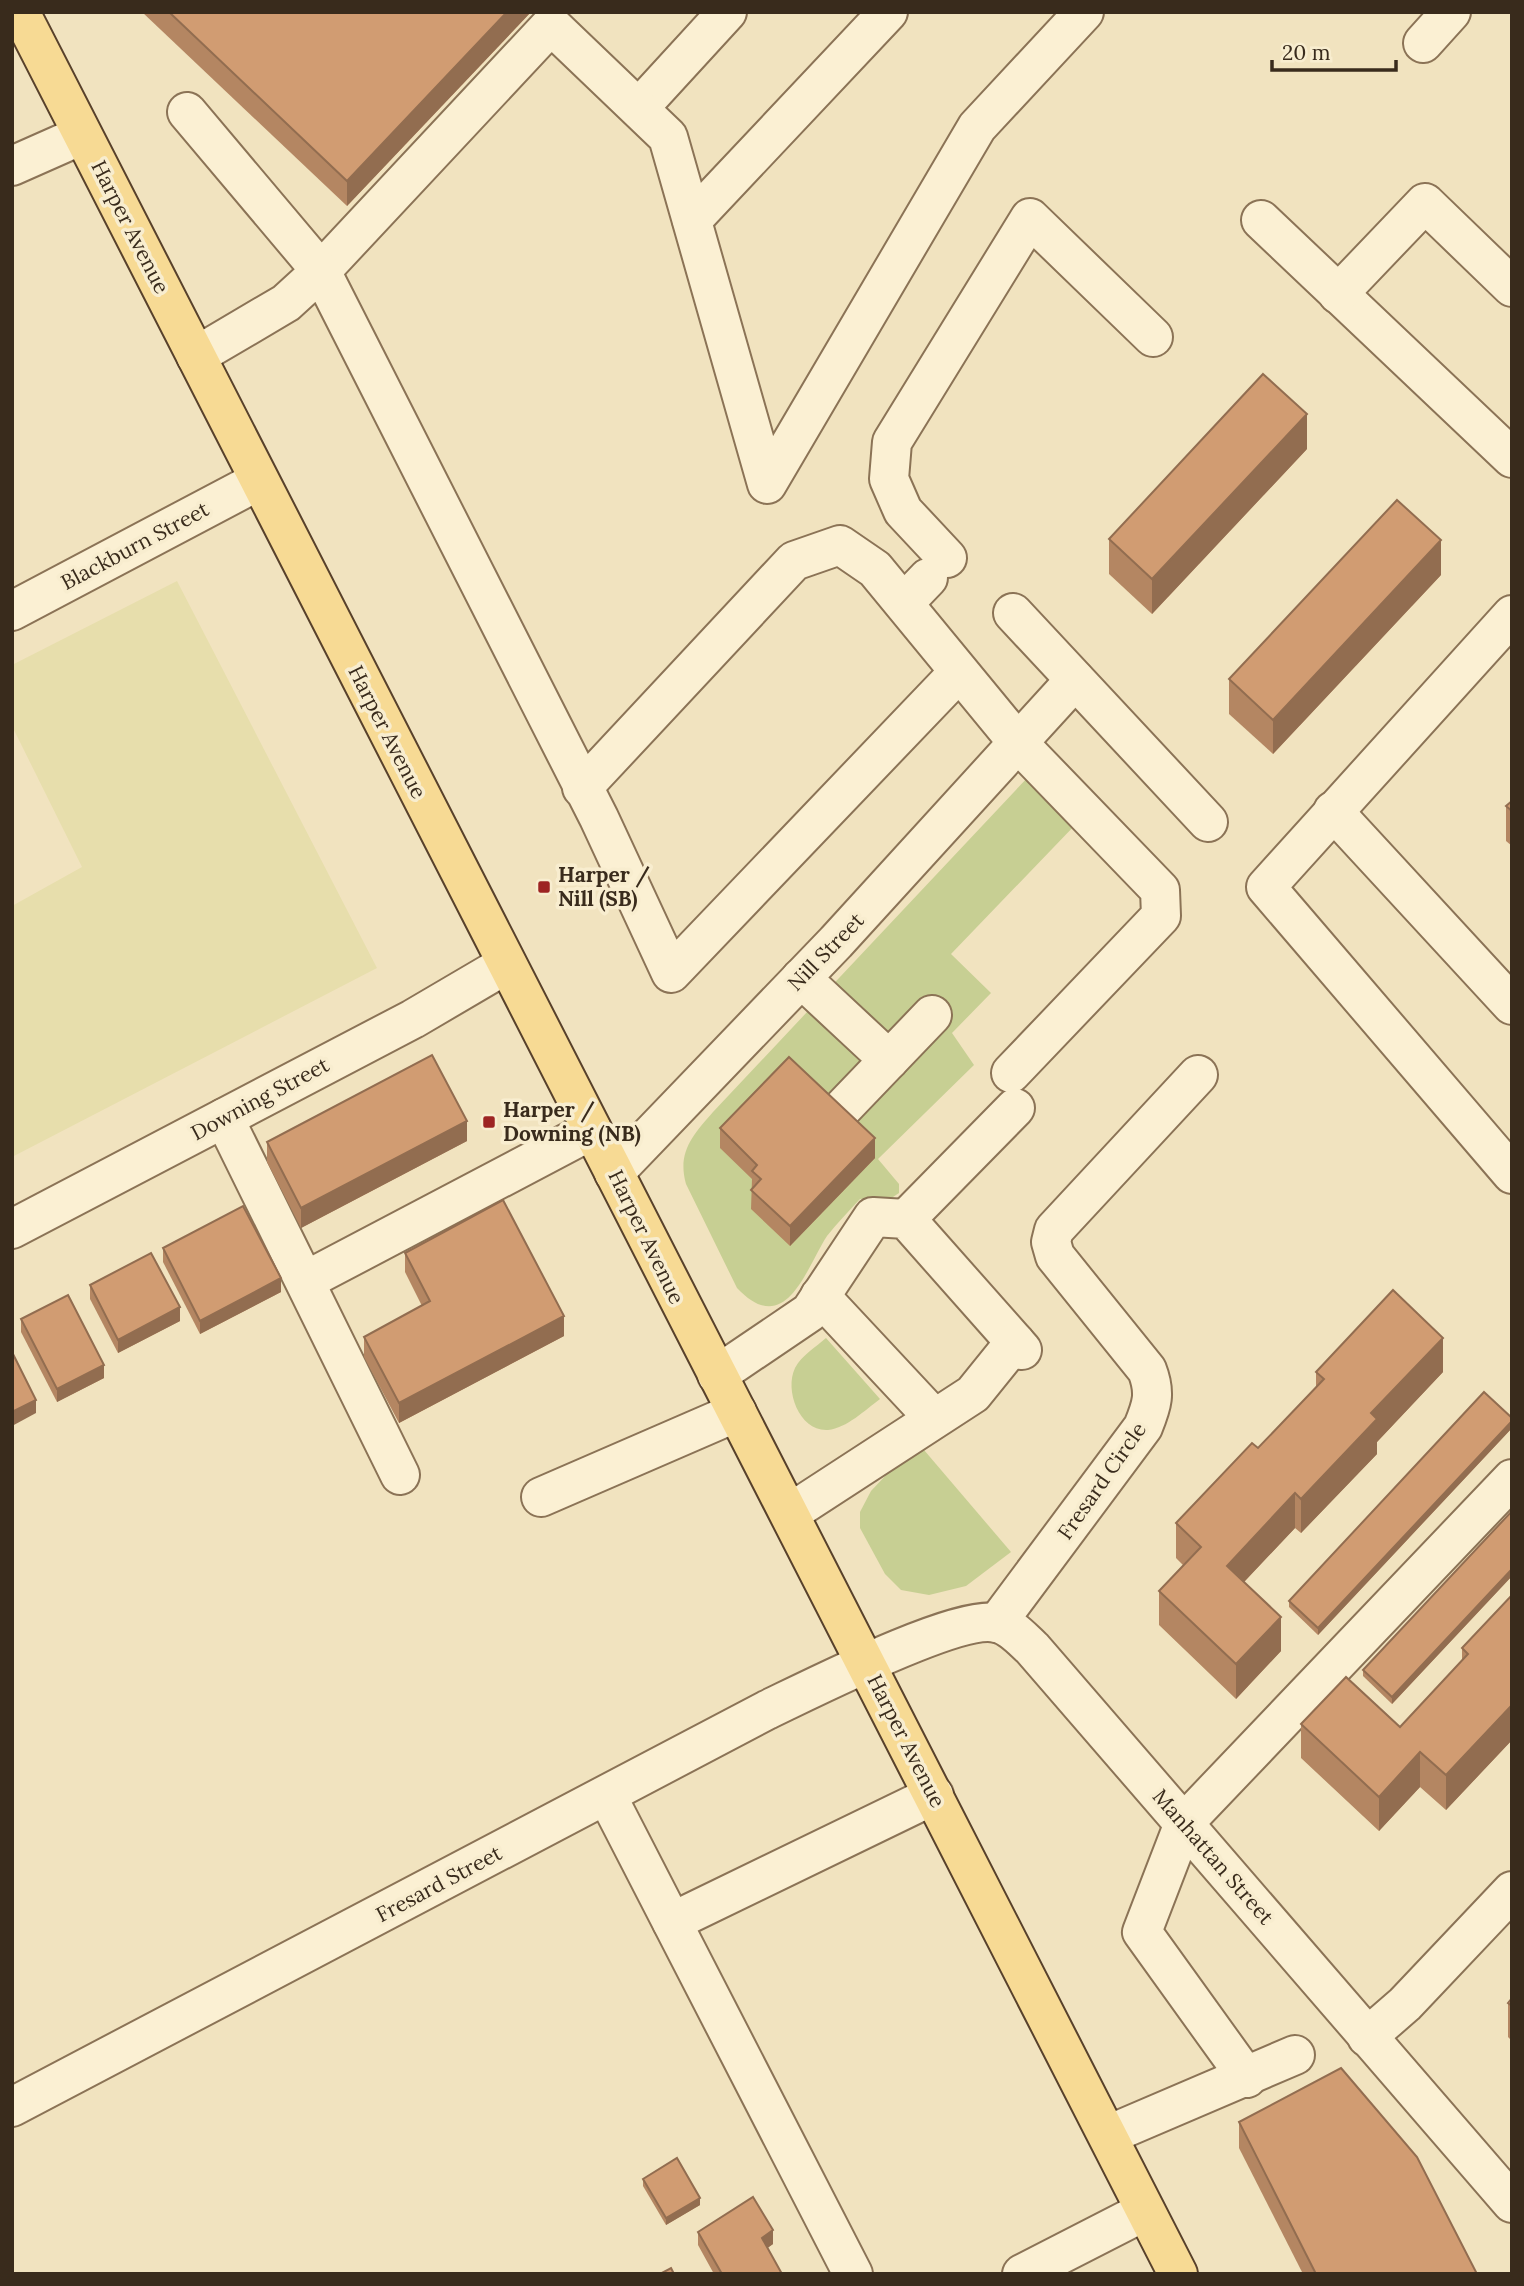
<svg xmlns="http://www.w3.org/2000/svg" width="1524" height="2286" font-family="Lora,serif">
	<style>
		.farmland { fill: #e7deac }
		.green { fill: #c7cf93 }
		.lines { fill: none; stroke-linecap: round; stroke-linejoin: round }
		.minor-casing { stroke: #8b7356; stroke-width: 42 }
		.major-casing { stroke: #58412b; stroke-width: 42 }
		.minor { stroke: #fbf0d3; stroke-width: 38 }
		.major { stroke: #f7da94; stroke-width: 38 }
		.wall { fill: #b48662 }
		.shaded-wall { fill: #926d50 }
		.building { fill: #d19c72; stroke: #926d50; stroke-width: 2 }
		.poi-dot { fill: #9d2422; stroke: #f8edcf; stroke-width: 2.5 }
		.labels { text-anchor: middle; stroke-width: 7; stroke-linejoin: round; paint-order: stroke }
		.street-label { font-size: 21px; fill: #392b1c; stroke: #f8edcf }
		.poi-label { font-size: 21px; font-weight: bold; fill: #392b1c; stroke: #f8edcf; text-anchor: start }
	</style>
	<rect width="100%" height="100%" fill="#f1e3bf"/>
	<!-- farmland -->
	<polygon class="farmland" points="177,581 377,968 12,1157 12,906 82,867 12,726 12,665"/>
	<!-- green -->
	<g class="green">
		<path d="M1029,776L1077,823L951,954L991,993L952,1033L974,1065L878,1159L899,1184V1193L893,1197L860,1199C849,1211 837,1223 827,1236C806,1268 786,1340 737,1288L686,1184C677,1152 693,1135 713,1112Z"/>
		<path d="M826,1338L880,1399C865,1410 847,1428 828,1430C800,1432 784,1391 795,1368C802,1355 816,1347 826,1338Z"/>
		<polygon points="924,1450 1011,1552 966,1586 929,1595 901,1590 885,1574 860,1528 860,1512 871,1491 907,1453"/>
	</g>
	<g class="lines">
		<defs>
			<g id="minor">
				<polyline points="1423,43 1451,12"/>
				<polyline points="639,108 727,12"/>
				<polyline points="187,112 321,271 551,25 668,137 767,484 977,127 1084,12"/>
				<polyline points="12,166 82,135"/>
				<polyline points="692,220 888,12"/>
				<polyline points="1261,220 1512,458"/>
				<polyline points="1338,294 1425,203 1512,287"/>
				<polyline points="196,356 286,303 321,271 599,818 671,973 958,673"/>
				<polyline points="947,558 903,511 889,479 892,442 1030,218 1153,337"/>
				<polyline points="904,603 928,578"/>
				<polyline points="12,611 258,481"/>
				<polyline points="1013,613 1208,822"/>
				<polyline points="1512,615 1266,887 1512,1174"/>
				<polyline points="582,788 794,561 840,545 875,569 1019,744 1160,890 1161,916 1011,1073"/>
				<polyline points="1333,811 1512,1005"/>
				<polyline points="801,978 889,1060"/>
				<polyline points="837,1114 932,1015"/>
				<polyline points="224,1118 400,1475"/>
				<polyline points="614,1173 836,942 1075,680"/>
				<polyline points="906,1219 1015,1108"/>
				<polyline points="12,1229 413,1019 505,965"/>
				<polyline points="305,1281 592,1130"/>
				<polyline points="820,1296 933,1417"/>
				<polyline points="717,1375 810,1312 873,1217 906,1219 1022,1350"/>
				<polyline points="541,1497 737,1412"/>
				<polyline points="790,1513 973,1394 1015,1342"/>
				<path d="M997,1623L1143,1427C1152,1405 1156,1393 1147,1370L1055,1256L1051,1242L1054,1230L1198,1075"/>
				<polyline points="607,1796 853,2274"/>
				<polyline points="672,1922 934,1795"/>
				<polyline points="1367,2037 1405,2004 1512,1891"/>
				<polyline points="1247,2078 1142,1932 1184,1823 1512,1479"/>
				<path d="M12,2107L767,1710C809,1690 958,1614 997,1623C1011,1626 1022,1639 1032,1648L1512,2203"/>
				<polyline points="1108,2135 1295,2055"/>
				<polyline points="1022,2274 1145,2211"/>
			</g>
			<polyline id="major" points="20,12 1178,2274"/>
		</defs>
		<!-- minor casing -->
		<use href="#minor" class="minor-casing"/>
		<!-- major casing -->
		<use href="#major" class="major-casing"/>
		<!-- minor -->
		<use href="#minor" class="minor"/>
		<!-- major -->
		<use href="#major" class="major"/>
	</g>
	<!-- wall -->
	<g class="wall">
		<polygon points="142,12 531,12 347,206"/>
		<polygon points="1307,449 1152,614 1109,574 1109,539"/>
		<polygon points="1441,575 1273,754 1229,714 1229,679"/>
		<polygon points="1512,801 1512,846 1506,841 1506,806"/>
		<polygon points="720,1128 875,1158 790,1246 751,1209 752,1179 720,1148"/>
		<polygon points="467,1141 301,1228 267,1162 267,1142"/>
		<polygon points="163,1248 281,1292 200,1334 163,1262"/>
		<polygon points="405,1253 564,1336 399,1423 364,1357 364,1337 422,1306 405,1272"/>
		<polygon points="90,1285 180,1321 118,1353 90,1299"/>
		<polygon points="21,1319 104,1378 57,1402 21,1332"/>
		<polygon points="1316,1372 1443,1372 1377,1442 1377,1454 1301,1533 1295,1528 1244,1582 1281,1651 1236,1699 1159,1625 1159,1591 1183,1565 1176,1558 1176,1523 1258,1448 1316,1387"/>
		<polygon points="1512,1418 1512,1428 1318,1635 1289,1607 1289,1601"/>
		<polygon points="1512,1511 1512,1576 1392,1704 1363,1676 1363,1670"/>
		<polygon points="1512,1595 1512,1740 1446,1810 1420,1787 1379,1831 1301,1758 1301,1724 1400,1727 1462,1661 1462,1648"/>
		<polygon points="1512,1998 1512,2041 1508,2037 1508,2003"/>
		<polygon points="1239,2122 1477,2274 1303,2274 1239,2148"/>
		<polygon points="643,2179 700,2205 666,2225 643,2186"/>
		<polygon points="698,2232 773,2244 767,2248 782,2274 714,2274 698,2245"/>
	</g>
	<!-- shaded-wall -->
	<g class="shaded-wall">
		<polygon points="507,12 531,12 347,206 347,181"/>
		<polygon points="1307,414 1307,449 1152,614 1152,579"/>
		<polygon points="1441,540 1441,575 1273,754 1273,720"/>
		<polygon points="467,1121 467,1141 301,1228 301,1208"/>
		<polygon points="875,1138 875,1158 790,1246 790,1226"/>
		<polygon points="281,1278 281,1292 200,1334 200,1321"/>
		<polygon points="180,1307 180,1321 118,1353 118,1340"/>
		<polygon points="564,1316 564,1336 399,1423 399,1403"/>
		<polygon points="1443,1338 1443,1372 1377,1442 1377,1454 1301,1533 1301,1499 1371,1413"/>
		<polygon points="104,1365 104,1378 57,1402 57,1389"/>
		<polygon points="36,1400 36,1413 12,1426 12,1412"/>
		<polygon points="1512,1421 1512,1428 1318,1635 1318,1628"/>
		<polygon points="1295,1493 1295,1528 1227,1600 1227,1566"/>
		<polygon points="1512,1569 1512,1576 1392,1704 1392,1697"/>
		<polygon points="1281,1617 1281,1651 1236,1699 1236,1664"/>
		<polygon points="1512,1705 1512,1740 1446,1810 1446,1775"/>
		<polygon points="1420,1752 1420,1787 1379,1831 1379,1797"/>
		<polygon points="700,2198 700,2205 666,2225 666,2218"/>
		<polygon points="773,2230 773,2244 762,2252 762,2238"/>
	</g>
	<!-- building -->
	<g class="building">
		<polygon points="169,12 507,12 347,181"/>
		<polygon points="1263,374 1307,414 1152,579 1109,539"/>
		<polygon points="1397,500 1441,540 1273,720 1229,679"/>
		<polygon points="1512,801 1512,811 1506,806"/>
		<polygon points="432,1055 467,1121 301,1208 267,1142"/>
		<polygon points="789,1057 875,1138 790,1226 751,1190 761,1179 752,1171 757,1165 720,1128"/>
		<polygon points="503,1200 564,1316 399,1403 364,1337 430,1301 405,1253"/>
		<polygon points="243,1206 281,1278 200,1321 163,1248"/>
		<polygon points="151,1253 180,1307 118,1340 90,1285"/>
		<polygon points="1393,1290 1443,1338 1371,1413 1377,1419 1301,1499 1295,1493 1227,1566 1281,1617 1236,1664 1159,1591 1201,1547 1176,1523 1252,1443 1258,1448 1324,1379 1316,1372"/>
		<polygon points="68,1295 104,1365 57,1389 21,1319"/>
		<polygon points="12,1352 36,1400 12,1412"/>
		<polygon points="1484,1392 1512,1418 1512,1421 1318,1628 1289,1601"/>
		<polygon points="1512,1511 1512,1569 1392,1697 1363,1670"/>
		<polygon points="1512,1595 1512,1705 1446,1775 1420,1752 1379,1797 1301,1724 1346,1677 1400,1727 1468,1654 1462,1648"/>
		<polygon points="1512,1998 1512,2006 1508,2003"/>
		<polygon points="1341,2068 1417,2157 1477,2274 1316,2274 1239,2122"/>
		<polygon points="677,2158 700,2198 666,2218 643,2179"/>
		<polygon points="753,2197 773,2230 762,2238 782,2274 722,2274 698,2232"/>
		<polygon points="671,2268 674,2274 660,2274"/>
	</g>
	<!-- markers -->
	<g class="poi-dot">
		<rect x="537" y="880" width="14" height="14" rx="3.5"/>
		<rect x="482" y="1115" width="14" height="14" rx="3.5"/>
	</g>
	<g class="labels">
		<!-- street labels -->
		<g class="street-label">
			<text transform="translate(130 227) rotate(63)" y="7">Harper Avenue</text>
			<text transform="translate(135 546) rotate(-28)" y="7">Blackburn Street</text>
			<text transform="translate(387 732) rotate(63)" y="7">Harper Avenue</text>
			<text transform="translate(826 952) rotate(-46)" y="7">Nill Street</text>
			<text transform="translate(260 1099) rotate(-28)" y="7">Downing Street</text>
			<text transform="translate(646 1237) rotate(64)" y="7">Harper Avenue</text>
			<text transform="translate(1102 1481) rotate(-55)" y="7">Fresard Circle</text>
			<text transform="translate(906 1741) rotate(63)" y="7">Harper Avenue</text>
			<text transform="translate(1213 1857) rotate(49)" y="7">Manhattan Street</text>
			<text transform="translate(439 1884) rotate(-28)" y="7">Fresard Street</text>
		</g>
		<!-- poi labels -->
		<g class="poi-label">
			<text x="558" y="882">Harper /<tspan x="558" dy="24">Nill (SB)</tspan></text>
			<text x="503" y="1117">Harper /<tspan x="503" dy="24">Downing (NB)</tspan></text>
		</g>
	</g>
	<!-- border -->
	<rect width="1524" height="2286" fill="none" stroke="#392b1c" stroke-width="28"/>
	<!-- scale -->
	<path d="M1272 60v10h124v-10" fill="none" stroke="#392b1c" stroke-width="3.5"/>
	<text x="1282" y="60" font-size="21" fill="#392b1c" stroke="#f8edcf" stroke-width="5" paint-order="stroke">20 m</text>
</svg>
